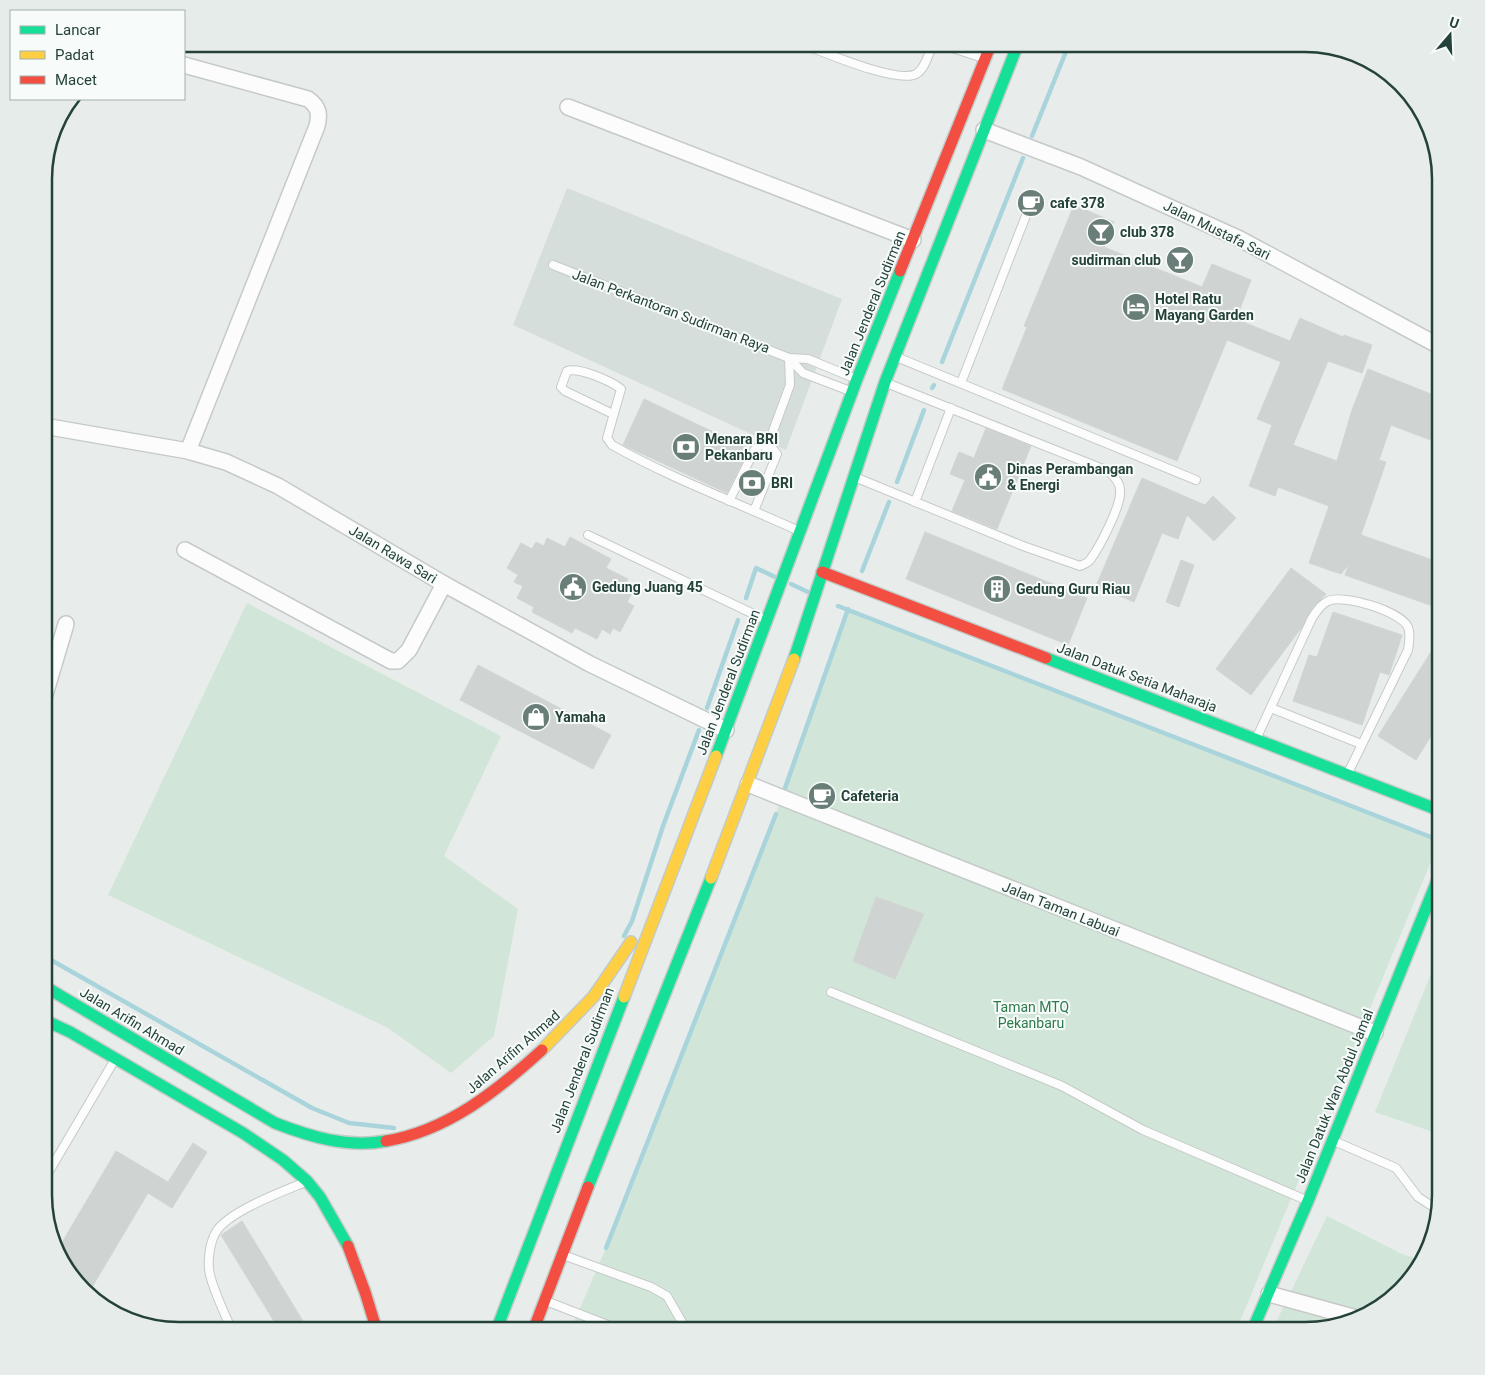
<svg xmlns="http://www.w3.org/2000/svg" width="1485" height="1375" font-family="Roboto,sans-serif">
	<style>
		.built { fill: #d6dedb }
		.green { fill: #d1e6d8 }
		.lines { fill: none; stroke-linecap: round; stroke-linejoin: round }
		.stream { stroke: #a9d4db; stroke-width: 4.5 }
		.building { fill: #cfd4d2; stroke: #d1d6d4 }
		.lane-casing { stroke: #c5cac8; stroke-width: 10 }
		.street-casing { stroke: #c5cac8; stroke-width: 18 }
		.fast-casing { stroke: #c3cbc8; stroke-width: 14 }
		.slow-casing { stroke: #c3cbc8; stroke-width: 14 }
		.jam-casing { stroke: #c3cbc8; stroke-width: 14 }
		.lane { stroke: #fcfcfc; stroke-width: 8 }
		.street { stroke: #fcfcfc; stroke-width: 15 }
		.fast { stroke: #16e098; stroke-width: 11 }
		.slow { stroke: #ffcf43; stroke-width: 11 }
		.jam { stroke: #f24e42; stroke-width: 11 }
		.labels { text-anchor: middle; stroke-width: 4; stroke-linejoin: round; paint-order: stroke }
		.poi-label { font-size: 14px; font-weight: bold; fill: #24423a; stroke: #f7fbf9; text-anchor: start }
		.street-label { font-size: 14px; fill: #24423a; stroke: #f7fbf9 }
		.park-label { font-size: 14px; fill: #2d7a4b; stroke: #f7fbf9 }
		.rim { fill: none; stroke: #24423a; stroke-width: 2.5 }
	</style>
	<rect width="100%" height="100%" fill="#e8edeb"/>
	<!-- built -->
	<polygon class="built" points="567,188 842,299 786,450 513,325"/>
	<!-- green -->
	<g class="green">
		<polygon points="247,603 501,736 444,856 518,909 494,1036 451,1073 388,1028 108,895"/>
		<polygon points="848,609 1440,840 1236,1331 570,1331 629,1195 774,819"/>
		<polygon points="1441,949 1441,1137 1439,1134 1375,1112"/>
		<polygon points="1327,1216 1400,1253 1422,1261 1401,1292 1357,1321 1306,1331 1272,1331"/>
	</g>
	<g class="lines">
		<!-- stream -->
		<g class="stream">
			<polyline points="1032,136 1069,44"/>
			<polyline points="942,362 1023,158"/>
			<polyline points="932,388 934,385"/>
			<polyline points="897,482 924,410"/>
			<polyline points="862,571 889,502"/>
			<polyline points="791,584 808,592"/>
			<polyline points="746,598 756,568 775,577"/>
			<polyline points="838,606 1441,841"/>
			<polyline points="707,708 738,620"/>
			<polyline points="784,791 848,609"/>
			<polyline points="624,936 632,921 663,826 699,730"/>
			<polyline points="44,956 312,1108 349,1123 394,1128"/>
			<polyline points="606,1248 776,814"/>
			<polyline points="570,1331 572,1328"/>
		</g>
	</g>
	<!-- building -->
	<g class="building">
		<polygon points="1074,205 1114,222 1104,247 1202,287 1212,264 1251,280 1236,319 1290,341 1300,318 1343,337 1344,335 1372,345 1362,373 1328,361 1293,445 1337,461 1352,410 1368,369 1441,398 1441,444 1391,425 1379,460 1386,462 1361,535 1441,563 1441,609 1345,575 1349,564 1341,574 1309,563 1329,506 1278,487 1275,496 1249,486 1272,425 1257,419 1281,362 1227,340 1177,461 1002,389 1027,327 1024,326"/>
		<polygon points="644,399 749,449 727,493 623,445"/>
		<polygon points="986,428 1031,446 997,529 952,511 965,480 950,474 959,452 974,458"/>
		<polygon points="1142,478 1205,505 1213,496 1236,518 1214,541 1187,515 1178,539 1162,533 1134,602 1096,586"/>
		<polygon points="925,532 1087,598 1068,645 906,579"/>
		<polygon points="570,537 611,559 606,568 628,579 623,588 632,593 627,602 634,606 620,632 613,628 610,634 602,629 597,639 575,628 572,633 532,612 534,607 517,598 523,586 514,582 518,575 507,568 521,543 532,549 536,542 544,546 547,538 565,547"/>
		<polygon points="1181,560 1194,565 1179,607 1166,602"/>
		<polygon points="1291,568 1326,594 1313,607 1302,627 1251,695 1216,669"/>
		<polygon points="1333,612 1402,635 1389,675 1380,672 1362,725 1293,701 1309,655 1317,657"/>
		<polygon points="1441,636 1441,720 1416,760 1378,736"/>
		<polygon points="478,665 611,735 593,769 460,700"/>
		<polygon points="876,897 924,914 895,979 853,961"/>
		<polygon points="193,1143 207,1152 172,1208 148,1193 88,1294 83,1291 57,1251 116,1151 168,1182"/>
		<polygon points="242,1221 309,1331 280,1331 221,1235"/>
	</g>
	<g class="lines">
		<defs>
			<g id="lane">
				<path d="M802,44C824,52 897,84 916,74C925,69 929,53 933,44"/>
				<polyline points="940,44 983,58"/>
				<polyline points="553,265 789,358 808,359 854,378"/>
				<polyline points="789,358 803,373 850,391"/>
				<polyline points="899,358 1196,480"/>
				<polyline points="961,383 1032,200"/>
				<path d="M613,414L565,391L561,387L567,371C579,367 611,381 621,389L607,438L612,445C672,479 736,502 799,531"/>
				<polyline points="773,431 790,385 789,358"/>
				<path d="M857,478L1023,546L1080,566C1084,564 1088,563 1090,560C1099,548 1122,505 1120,490C1120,482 1114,476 1108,471L889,384"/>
				<polyline points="729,501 755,449 761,445 773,449 777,454 754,511"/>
				<polyline points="915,502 951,408"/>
				<polyline points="588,535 766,620"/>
				<polyline points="1271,708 1361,744"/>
				<path d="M1257,737L1312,618C1317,611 1320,605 1328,601C1344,594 1400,611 1408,627C1411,635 1409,642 1408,650L1349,771"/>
				<polyline points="831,992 1062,1086 1143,1130 1306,1200"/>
				<polyline points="1334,1141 1396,1168 1418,1197 1438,1210"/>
				<polyline points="44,1180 114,1061"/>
				<polyline points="563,1255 651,1287 667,1296 687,1331"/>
				<polyline points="546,1301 623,1331"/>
				<path d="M232,1331C226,1316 210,1284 209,1269C208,1258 210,1242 216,1232C228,1212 281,1192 303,1183"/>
			</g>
			<g id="street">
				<path d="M184,65L308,99C319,107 320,114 317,126L188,451"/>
				<polyline points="568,107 913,240"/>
				<polyline points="984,130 1081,167 1240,239 1441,347"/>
				<polyline points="44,426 188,451 226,462 278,486 444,584 590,664 726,730"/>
				<polyline points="185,550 391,661 398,661 409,650 444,584"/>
				<polyline points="44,698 66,624"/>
				<polyline points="748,784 1375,1033"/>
				<polyline points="1269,1294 1360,1319"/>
			</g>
			<g id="fast">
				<polyline points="1046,658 1441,811"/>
				<polyline points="794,659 885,382 1018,44"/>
				<polyline points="716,756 857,379 900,271"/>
				<path d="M44,986L275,1123C311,1137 347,1148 386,1141"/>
				<polyline points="44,1020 70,1032 243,1133 283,1160 307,1181 320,1197 348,1246"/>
				<polyline points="588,1187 711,878"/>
				<polyline points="496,1331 624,997"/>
				<polyline points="1252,1331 1308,1201 1441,871"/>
			</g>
			<g id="slow">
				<polyline points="711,878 794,659"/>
				<polyline points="624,997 716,756"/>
				<polyline points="542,1050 594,996 631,942"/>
			</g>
			<g id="jam">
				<polyline points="900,271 991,44"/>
				<polyline points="822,572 1046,658"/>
				<path d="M386,1141C447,1131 497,1091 542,1050"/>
				<polyline points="348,1246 365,1292 377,1331"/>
				<polyline points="533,1331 588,1187"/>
			</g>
		</defs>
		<!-- lane casing -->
		<use href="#lane" class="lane-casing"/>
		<!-- street casing -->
		<use href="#street" class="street-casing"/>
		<!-- fast casing -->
		<use href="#fast" class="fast-casing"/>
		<!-- slow casing -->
		<use href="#slow" class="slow-casing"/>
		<!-- jam casing -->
		<use href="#jam" class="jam-casing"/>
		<!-- lane -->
		<use href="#lane" class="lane"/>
		<!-- street -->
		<use href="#street" class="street"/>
		<!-- fast -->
		<use href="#fast" class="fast"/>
		<!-- slow -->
		<use href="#slow" class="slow"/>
		<!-- jam -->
		<use href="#jam" class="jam"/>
	</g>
	<!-- icons -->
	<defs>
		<symbol id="cafe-disc" viewBox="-11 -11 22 22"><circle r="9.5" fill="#697e78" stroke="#f7fbf9"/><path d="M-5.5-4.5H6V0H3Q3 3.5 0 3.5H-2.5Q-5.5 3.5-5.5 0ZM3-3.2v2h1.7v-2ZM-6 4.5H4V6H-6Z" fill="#fff"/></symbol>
		<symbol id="bar-disc" viewBox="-11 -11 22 22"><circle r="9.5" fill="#697e78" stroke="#f7fbf9"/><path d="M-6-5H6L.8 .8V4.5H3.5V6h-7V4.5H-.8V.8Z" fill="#fff"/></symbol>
		<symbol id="hotel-disc" viewBox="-11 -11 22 22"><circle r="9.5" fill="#697e78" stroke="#f7fbf9"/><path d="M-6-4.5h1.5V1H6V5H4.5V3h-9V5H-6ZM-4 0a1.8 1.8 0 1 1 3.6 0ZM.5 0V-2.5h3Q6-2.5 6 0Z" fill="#fff"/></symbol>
		<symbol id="bank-disc" viewBox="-11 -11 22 22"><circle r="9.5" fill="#697e78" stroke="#f7fbf9"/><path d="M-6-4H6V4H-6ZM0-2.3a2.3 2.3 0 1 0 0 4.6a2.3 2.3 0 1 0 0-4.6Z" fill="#fff"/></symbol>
		<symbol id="civic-disc" viewBox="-11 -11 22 22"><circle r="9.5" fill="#697e78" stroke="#f7fbf9"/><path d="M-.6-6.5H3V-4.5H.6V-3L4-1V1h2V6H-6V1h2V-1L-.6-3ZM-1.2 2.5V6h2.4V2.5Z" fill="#fff"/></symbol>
		<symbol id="building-disc" viewBox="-11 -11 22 22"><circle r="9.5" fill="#697e78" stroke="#f7fbf9"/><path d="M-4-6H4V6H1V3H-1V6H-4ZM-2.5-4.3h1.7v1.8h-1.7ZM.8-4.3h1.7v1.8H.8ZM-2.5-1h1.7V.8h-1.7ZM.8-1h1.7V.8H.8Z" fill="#fff"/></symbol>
		<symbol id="shop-disc" viewBox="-11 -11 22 22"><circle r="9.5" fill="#697e78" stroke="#f7fbf9"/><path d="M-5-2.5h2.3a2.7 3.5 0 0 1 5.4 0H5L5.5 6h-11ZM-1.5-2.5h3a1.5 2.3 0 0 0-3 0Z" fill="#fff"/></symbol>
	</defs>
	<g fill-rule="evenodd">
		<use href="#cafe-disc" x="1015" y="187" width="32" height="32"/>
		<use href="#bar-disc" x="1085" y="216" width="32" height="32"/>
		<use href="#bar-disc" x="1164" y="244" width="32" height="32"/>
		<use href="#hotel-disc" x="1120" y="291" width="32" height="32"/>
		<use href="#bank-disc" x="670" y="431" width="32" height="32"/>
		<use href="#civic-disc" x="972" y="461" width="32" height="32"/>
		<use href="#bank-disc" x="736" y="467" width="32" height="32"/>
		<use href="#civic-disc" x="557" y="571" width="32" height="32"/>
		<use href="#building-disc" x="981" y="573" width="32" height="32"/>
		<use href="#shop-disc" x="520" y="701" width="32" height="32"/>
		<use href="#cafe-disc" x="806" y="780" width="32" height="32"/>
	</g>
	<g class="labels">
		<!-- poi labels -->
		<g class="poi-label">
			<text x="1050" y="208">cafe 378</text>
			<text x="1120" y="237">club 378</text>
			<text x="1161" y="265" text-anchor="end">sudirman club</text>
			<text x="1155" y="304">Hotel Ratu<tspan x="1155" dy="16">Mayang Garden</tspan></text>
			<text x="705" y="444">Menara BRI<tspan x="705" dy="16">Pekanbaru</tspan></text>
			<text x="1007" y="474">Dinas Perambangan<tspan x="1007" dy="16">&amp; Energi</tspan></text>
			<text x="771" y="488">BRI</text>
			<text x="592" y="592">Gedung Juang 45</text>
			<text x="1016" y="594">Gedung Guru Riau</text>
			<text x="555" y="722">Yamaha</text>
			<text x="841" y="801">Cafeteria</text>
		</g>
		<!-- street labels -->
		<g class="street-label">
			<text transform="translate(1217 230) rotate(26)" y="5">Jalan Mustafa Sari</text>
			<text transform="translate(872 303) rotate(-68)" y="5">Jalan Jenderal Sudirman</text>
			<text transform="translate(671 311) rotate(21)" y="5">Jalan Perkantoran Sudirman Raya</text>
			<text transform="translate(393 554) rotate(31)" y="5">Jalan Rawa Sari</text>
			<text transform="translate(1137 677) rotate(21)" y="5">Jalan Datuk Setia Maharaja</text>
			<text transform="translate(728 682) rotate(-69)" y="5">Jalan Jenderal Sudirman</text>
			<text transform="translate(1061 909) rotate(22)" y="5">Jalan Taman Labuai</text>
			<text transform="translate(132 1021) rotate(31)" y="5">Jalan Arifin Ahmad</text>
			<text transform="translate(513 1052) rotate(-41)" y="5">Jalan Arifin Ahmad</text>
			<text transform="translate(582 1060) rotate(-69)" y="5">Jalan Jenderal Sudirman</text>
			<text transform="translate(1334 1096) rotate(-68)" y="5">Jalan Datuk Wan Abdul Jamal</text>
		</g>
		<!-- park labels -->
		<g class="park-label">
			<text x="1031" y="1012">Taman MTQ<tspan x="1031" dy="16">Pekanbaru</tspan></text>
		</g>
	</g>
	<!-- crop -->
	<path d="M0 0H1485V1375H0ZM179 52H1305A127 127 0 0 1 1432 179V1195A127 127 0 0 1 1305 1322H179A127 127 0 0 1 52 1195V179A127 127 0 0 1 179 52Z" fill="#e6ecea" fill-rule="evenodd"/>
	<path class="rim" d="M179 52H1305A127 127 0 0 1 1432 179V1195A127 127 0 0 1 1305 1322H179A127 127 0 0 1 52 1195V179A127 127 0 0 1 179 52Z"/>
	<!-- legend -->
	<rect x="10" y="10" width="175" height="90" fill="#f7fbf9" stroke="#a3b1ad"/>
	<rect x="20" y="26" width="25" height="8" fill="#16e098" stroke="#a3b1ad"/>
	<text x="55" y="35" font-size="15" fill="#24423a">Lancar</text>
	<rect x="20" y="51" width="25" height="8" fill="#ffcf43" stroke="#a3b1ad"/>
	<text x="55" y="60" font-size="15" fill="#24423a">Padat</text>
	<rect x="20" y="76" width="25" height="8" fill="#f24e42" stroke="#a3b1ad"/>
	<text x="55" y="85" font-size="15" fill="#24423a">Macet</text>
	<!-- north arrow -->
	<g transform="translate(1450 35) rotate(19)" stroke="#f7fbf9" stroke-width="4" paint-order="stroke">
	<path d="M0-4L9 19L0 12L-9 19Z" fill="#24423a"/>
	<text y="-8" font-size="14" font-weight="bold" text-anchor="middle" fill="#24423a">U</text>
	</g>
</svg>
